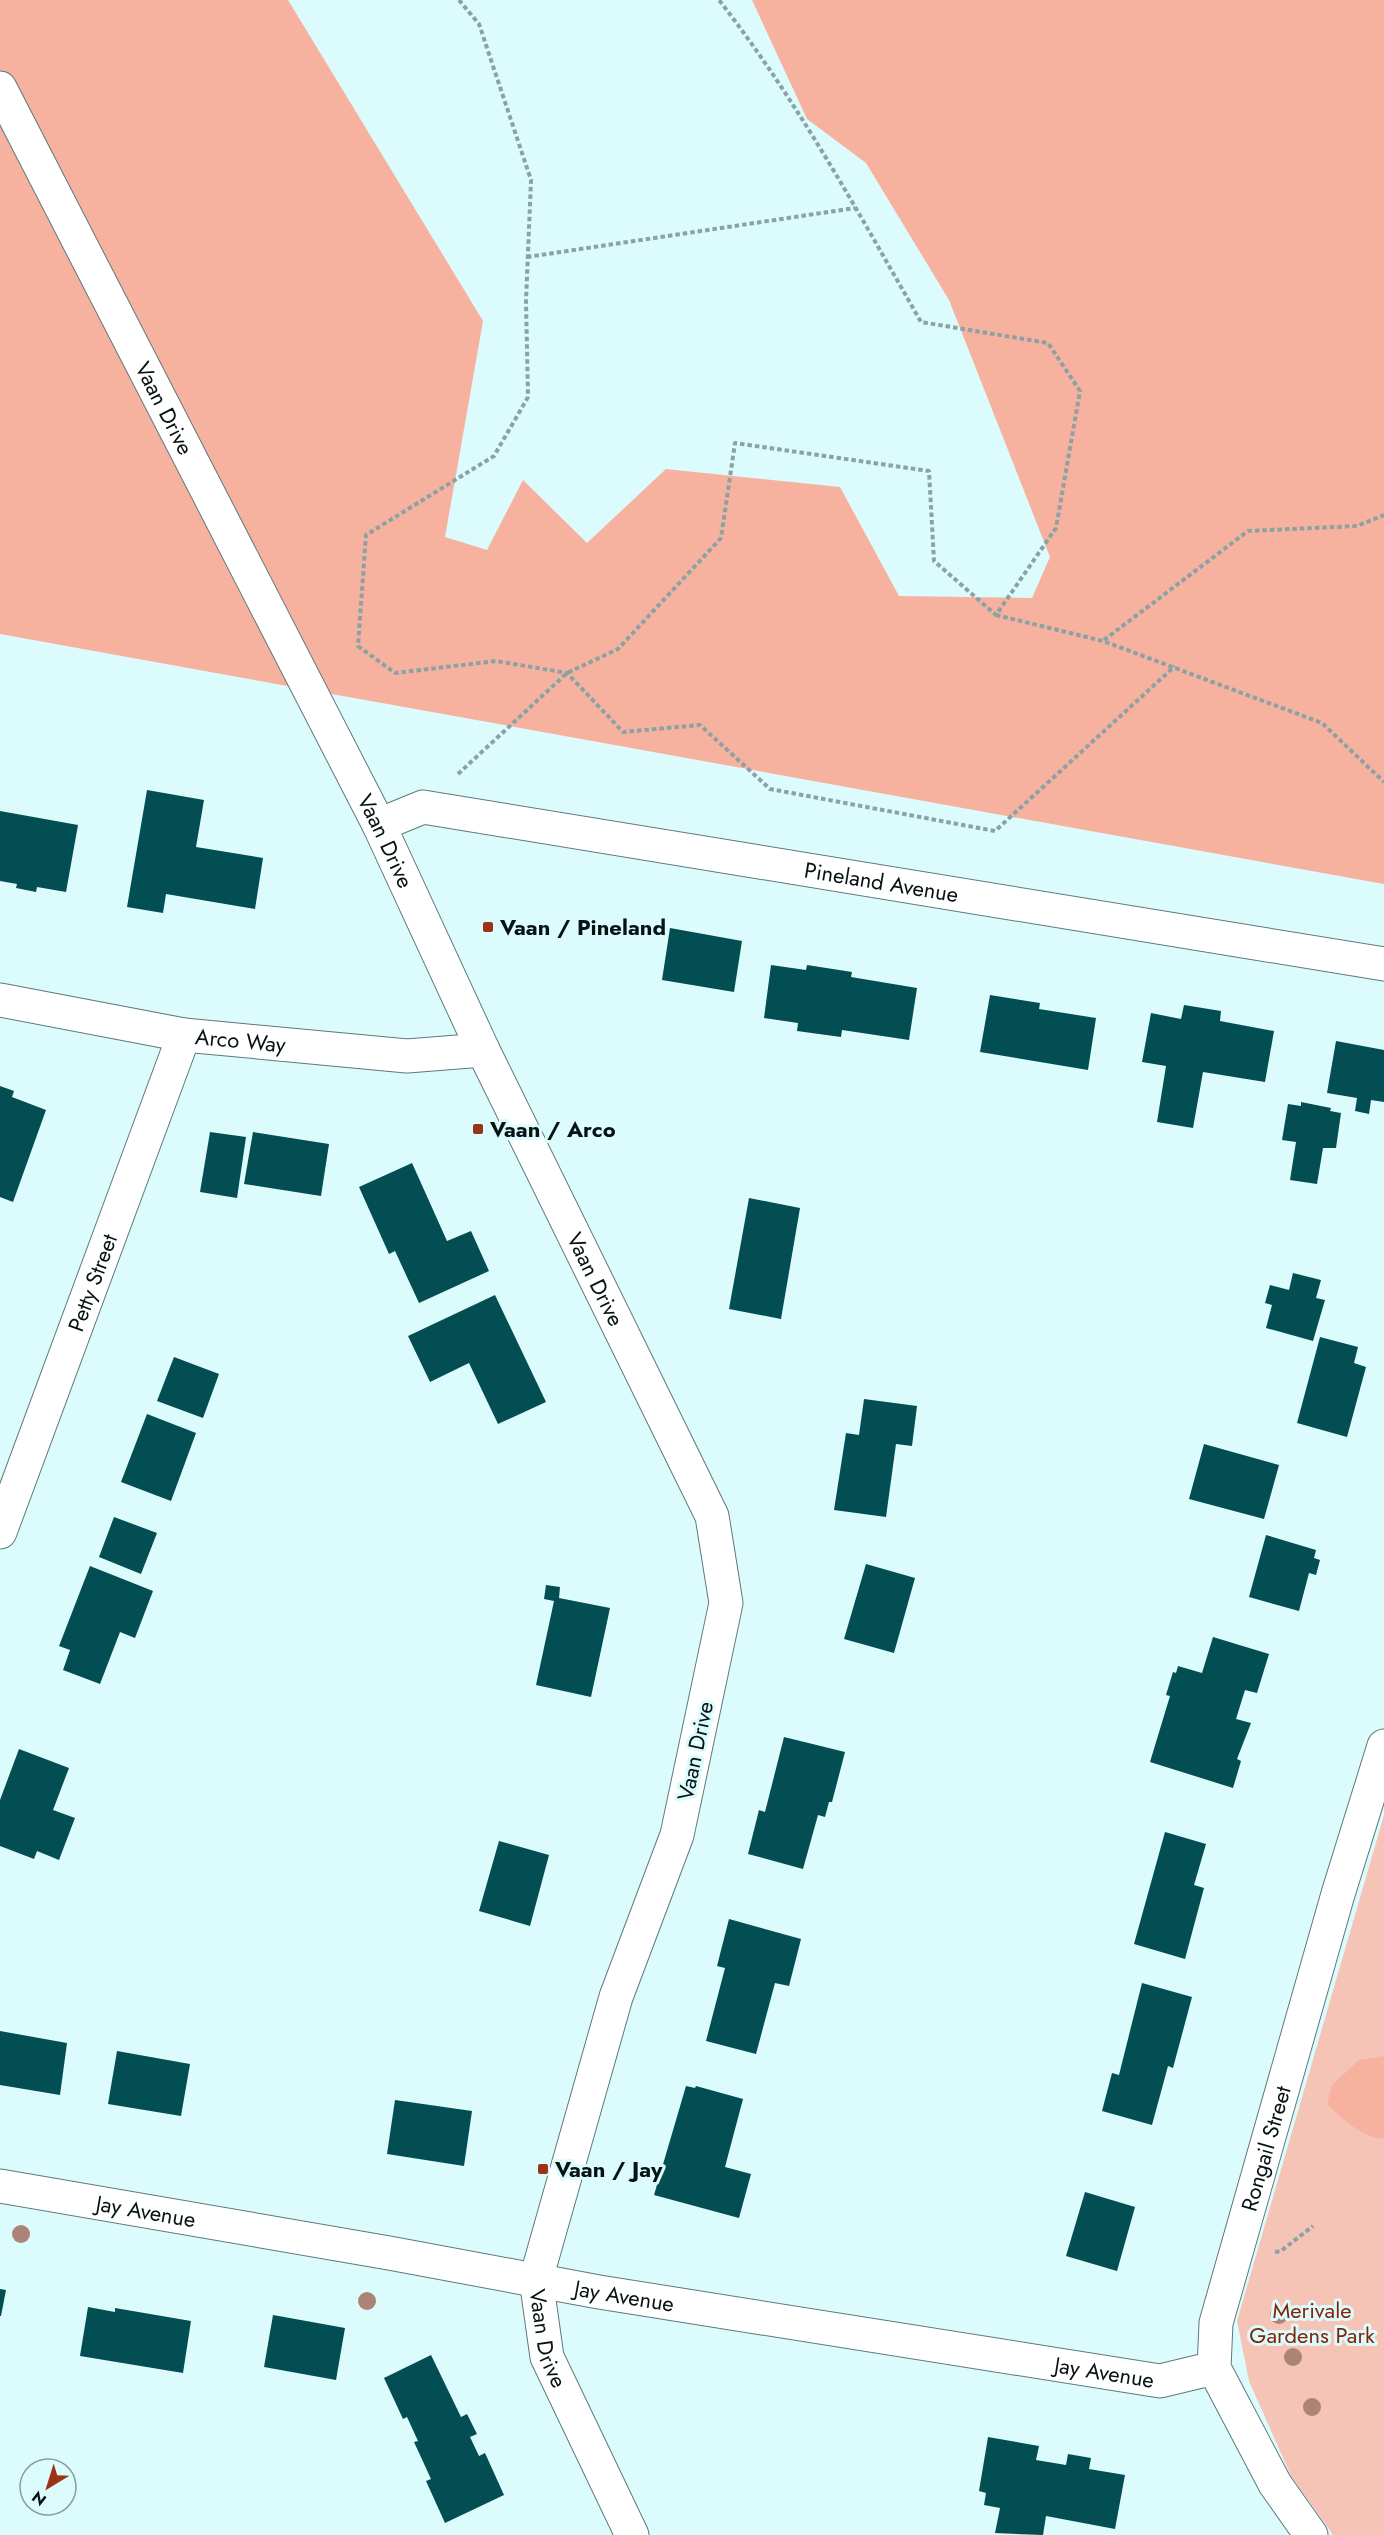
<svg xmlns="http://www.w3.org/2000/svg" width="1384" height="2535" font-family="Jost,sans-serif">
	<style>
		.green { fill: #f5c4b7 }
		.forest { fill: #f7b19f }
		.building { fill: #034e53 }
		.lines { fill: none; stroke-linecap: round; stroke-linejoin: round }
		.minor-casing { stroke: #5d797c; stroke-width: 35 }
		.path { stroke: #8aa2a3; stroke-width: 4; stroke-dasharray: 4.5 3; stroke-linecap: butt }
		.minor { stroke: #fff; stroke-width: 33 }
		.tree { fill: #ac8475 }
		.poi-dot { fill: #9b3317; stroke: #dcfbfd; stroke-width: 2 }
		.labels { text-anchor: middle; stroke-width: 6; stroke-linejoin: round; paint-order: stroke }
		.street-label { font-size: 22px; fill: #071213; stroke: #dcfbfd }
		.poi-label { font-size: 22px; font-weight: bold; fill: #071213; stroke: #dcfbfd; text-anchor: start }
		.park-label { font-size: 22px; fill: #852305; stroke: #dcfbfd }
	</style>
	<rect width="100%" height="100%" fill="#dcfbfd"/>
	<!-- green -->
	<polygon class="green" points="1384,1815 1384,2535 1333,2535 1291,2476 1249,2381 1237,2321"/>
	<!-- forest -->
	<g class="forest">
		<polygon points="0,0 288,0 483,321 445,537 487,550 523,480 587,543 666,469 840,487 899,596 1032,598 1050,557 949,300 866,163 807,119 752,0 1384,0 1384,884 0,634"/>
		<path d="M1384,2056V2139C1363,2138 1342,2119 1327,2104L1332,2085L1359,2060Z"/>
	</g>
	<!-- building -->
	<g class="building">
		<polygon points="147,790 204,800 196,847 263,858 255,909 166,894 163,913 127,907"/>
		<polygon points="0,811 78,825 66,892 37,887 36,892 16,888 17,884 0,881"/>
		<polygon points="670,928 742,941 734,992 662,980"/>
		<polygon points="771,965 806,970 807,965 852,972 851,977 917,988 909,1040 842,1030 841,1037 797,1031 798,1023 764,1018"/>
		<polygon points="990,995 1040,1003 1039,1009 1096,1018 1088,1070 980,1052"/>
		<polygon points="1184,1005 1221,1011 1220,1021 1274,1031 1265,1082 1203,1072 1193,1128 1157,1122 1166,1066 1142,1062 1151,1013 1181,1019"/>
		<polygon points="1336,1041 1384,1050 1384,1102 1371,1100 1369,1114 1355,1111 1357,1098 1327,1093"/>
		<polygon points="0,1086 14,1091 12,1097 46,1110 13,1202 0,1197"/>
		<polygon points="1301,1102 1331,1108 1330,1111 1341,1113 1336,1148 1323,1148 1317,1184 1290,1180 1296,1142 1282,1140 1288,1104 1301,1106"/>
		<polygon points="210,1132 246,1137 237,1198 200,1192"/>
		<polygon points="253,1132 329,1144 321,1196 244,1184"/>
		<polygon points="412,1163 447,1241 471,1231 489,1271 419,1303 395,1251 389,1254 359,1187"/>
		<polygon points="749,1198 800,1208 781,1319 729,1309"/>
		<polygon points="1293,1273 1321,1280 1316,1298 1325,1300 1313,1341 1266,1328 1272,1305 1265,1303 1270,1285 1289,1290"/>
		<polygon points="495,1295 546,1402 498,1424 469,1363 430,1382 408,1336"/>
		<polygon points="1320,1337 1358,1347 1354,1363 1366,1367 1347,1437 1297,1423"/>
		<polygon points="174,1357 219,1374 203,1418 157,1401"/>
		<polygon points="864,1399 917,1406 912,1446 896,1444 886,1517 834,1510 846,1433 859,1435"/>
		<polygon points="147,1414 196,1433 171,1501 121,1482"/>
		<polygon points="1204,1444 1279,1465 1264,1519 1189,1499"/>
		<polygon points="114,1517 157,1533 141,1574 99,1557"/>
		<polygon points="1266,1535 1316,1550 1314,1558 1320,1560 1316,1575 1309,1573 1299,1611 1249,1597"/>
		<polygon points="866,1564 915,1578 894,1653 844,1639"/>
		<polygon points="90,1566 153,1591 135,1638 120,1632 100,1684 63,1670 70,1650 59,1646"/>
		<polygon points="546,1585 560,1587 559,1598 610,1608 591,1697 536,1685 554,1601 544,1599"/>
		<polygon points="1213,1637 1269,1654 1257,1693 1245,1690 1236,1719 1251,1723 1237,1759 1241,1761 1233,1788 1150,1762 1170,1696 1166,1695 1173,1672 1176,1673 1178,1666 1202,1673"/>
		<polygon points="784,1737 845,1752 832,1802 829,1802 825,1817 818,1815 803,1869 748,1854 759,1810 765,1812"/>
		<polygon points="19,1749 69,1768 53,1810 75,1818 59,1860 37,1851 34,1859 0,1846 0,1800"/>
		<polygon points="1165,1832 1206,1844 1194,1885 1204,1888 1185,1959 1134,1944"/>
		<polygon points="499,1841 549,1855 530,1926 479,1911"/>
		<polygon points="729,1919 801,1939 789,1986 775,1983 756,2054 706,2041 725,1968 717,1966"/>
		<polygon points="1142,1983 1192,1997 1173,2068 1168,2066 1152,2125 1102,2111 1112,2073 1119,2075"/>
		<polygon points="0,2031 67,2043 60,2095 0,2085"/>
		<polygon points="117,2051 190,2064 181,2116 108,2104"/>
		<polygon points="686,2086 695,2088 696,2086 743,2099 725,2167 751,2174 739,2218 654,2195"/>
		<polygon points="395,2100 472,2111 464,2166 387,2154"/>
		<polygon points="1085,2192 1135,2207 1117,2271 1066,2256"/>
		<polygon points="0,2289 6,2290 1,2316 0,2316"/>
		<polygon points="88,2307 115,2312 115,2308 191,2321 183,2373 80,2356"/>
		<polygon points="273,2315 345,2328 336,2380 264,2367"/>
		<polygon points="431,2355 461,2417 467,2414 477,2434 470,2437 479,2456 485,2453 504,2495 445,2523 426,2481 431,2479 414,2442 418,2441 407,2417 403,2419 384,2378"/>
		<polygon points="988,2437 1039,2446 1036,2460 1066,2465 1068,2454 1091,2458 1089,2469 1125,2475 1115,2529 1046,2516 1043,2535 995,2533 1000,2508 984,2505 986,2493 979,2491"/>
	</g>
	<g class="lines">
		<defs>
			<g id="minor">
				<path id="s1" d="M0,88L379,825L483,1050L712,1516L726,1603L677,1835L616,1997L536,2279L547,2357L632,2535"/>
				<path id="s2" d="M379,825L423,807L1384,964"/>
				<path id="s3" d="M0,1000L184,1035L407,1056L483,1050"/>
				<path id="s4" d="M0,1532L184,1035"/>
				<path id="s5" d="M0,2186L389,2253L599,2292L1160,2381L1214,2368"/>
				<path id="s6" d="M1311,2535L1275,2484L1214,2368L1216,2323L1338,1894L1384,1746"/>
			</g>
		</defs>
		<!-- minor casing -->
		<use href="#minor" class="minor-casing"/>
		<!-- path -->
		<g class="path">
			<polyline points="459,0 479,24 531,180 526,301 528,397 494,456 366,535 358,646 395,673 496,661 567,673 623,732 700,725 770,789 995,831 1175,666"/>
			<polyline points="527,257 855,208"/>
			<polyline points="996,615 1103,641 1322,723 1384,782"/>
			<polyline points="1104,640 1248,531 1357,526 1384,515"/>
			<path d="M458,774L567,673L618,649L721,538L735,443L929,471L934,561L996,615L1056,528L1080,391L1048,343L921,322C858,212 797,100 719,0"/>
			<polyline points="1275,2252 1281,2251 1313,2226"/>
		</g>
		<!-- minor -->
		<use href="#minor" class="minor"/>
	</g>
	<!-- trees -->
	<g class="tree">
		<circle cx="21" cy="2234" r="9"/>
		<circle cx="367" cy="2301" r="9"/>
		<circle cx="1279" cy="2315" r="9"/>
		<circle cx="1293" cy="2357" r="9"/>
		<circle cx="1312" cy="2407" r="9"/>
	</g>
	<!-- markers -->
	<g class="poi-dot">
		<rect x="482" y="921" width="12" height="12" rx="3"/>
		<rect x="472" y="1123" width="12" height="12" rx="3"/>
		<rect x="537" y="2163" width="12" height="12" rx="3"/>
	</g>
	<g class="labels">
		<!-- street labels -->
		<g class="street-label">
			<text dy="8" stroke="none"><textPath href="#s1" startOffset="360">Vaan Drive</textPath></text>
			<text dy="8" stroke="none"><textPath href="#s1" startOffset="846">Vaan Drive</textPath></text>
			<text dy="8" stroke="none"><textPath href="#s2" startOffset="512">Pineland Avenue</textPath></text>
			<text dy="8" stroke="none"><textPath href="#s3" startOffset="244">Arco Way</textPath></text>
			<text dy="8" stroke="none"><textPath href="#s1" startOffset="1332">Vaan Drive</textPath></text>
			<text dy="8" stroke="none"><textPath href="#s4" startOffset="266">Petty Street</textPath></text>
			<text transform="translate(695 1751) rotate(-78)" y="8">Vaan Drive</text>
			<text dy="8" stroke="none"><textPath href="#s6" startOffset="420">Rongail Street</textPath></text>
			<text dy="8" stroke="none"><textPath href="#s5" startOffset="148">Jay Avenue</textPath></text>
			<text dy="8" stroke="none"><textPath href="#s5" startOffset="634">Jay Avenue</textPath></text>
			<text dy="8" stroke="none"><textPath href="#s1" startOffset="2448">Vaan Drive</textPath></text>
			<text dy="8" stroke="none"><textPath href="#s5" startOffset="1120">Jay Avenue</textPath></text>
		</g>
		<!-- poi labels -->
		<g class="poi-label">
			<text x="500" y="935">Vaan / Pineland</text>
			<text x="490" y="1137">Vaan / Arco</text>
			<text x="555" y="2177">Vaan / Jay</text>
		</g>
		<!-- park labels -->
		<g class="park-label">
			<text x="1312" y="2318">Merivale<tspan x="1312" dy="25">Gardens Park</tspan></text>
		</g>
	</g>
	<!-- north arrow -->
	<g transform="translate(48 2487) rotate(218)"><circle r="28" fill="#dcfbfd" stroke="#879e9f" stroke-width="1.5"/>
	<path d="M0-4.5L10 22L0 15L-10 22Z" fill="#9b3317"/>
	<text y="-9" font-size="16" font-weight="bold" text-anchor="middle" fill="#071213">N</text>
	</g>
</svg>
